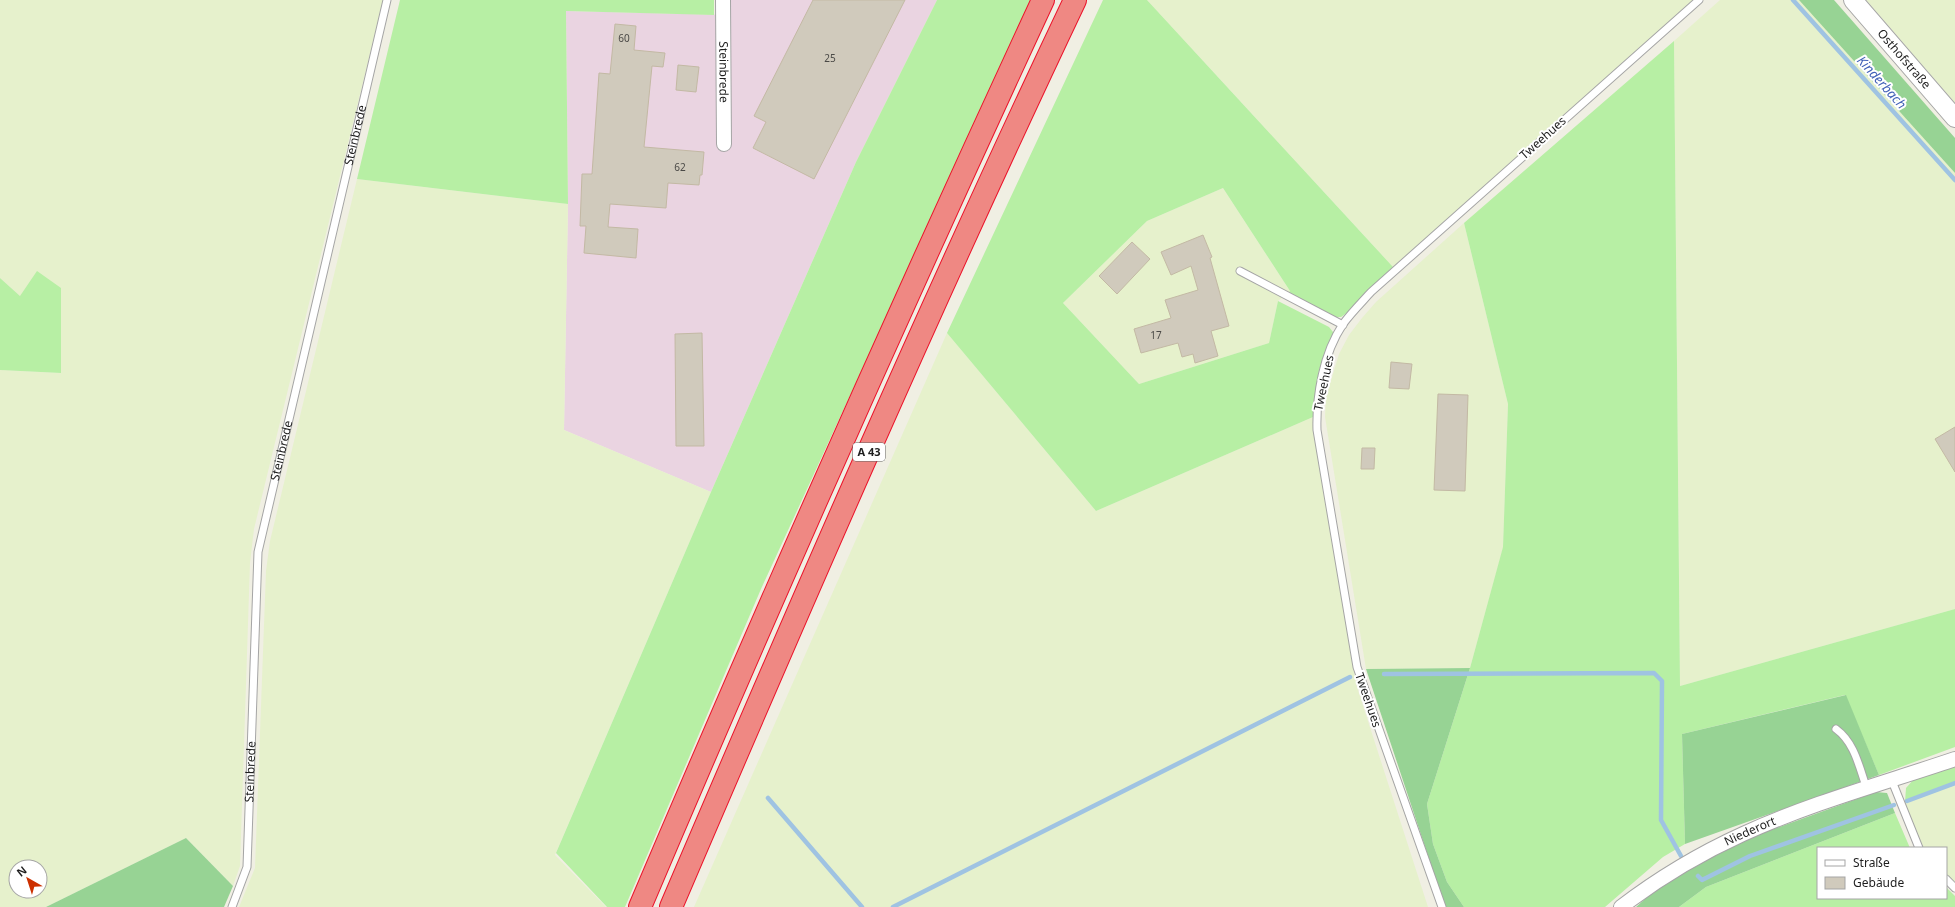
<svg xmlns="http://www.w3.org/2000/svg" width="1955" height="907" font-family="'Noto Sans',sans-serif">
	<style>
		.industrial { fill: #ead4e1 }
		.farmland { fill: #e6f1cc; fill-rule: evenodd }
		.grass { fill: #b7efa4 }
		.forest { fill: #97d394 }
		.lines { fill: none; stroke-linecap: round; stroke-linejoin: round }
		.stream { stroke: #9fc3e2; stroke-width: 4.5 }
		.building { fill: #d0cabc; stroke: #c3b9a4 }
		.service-casing { stroke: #a5a5a5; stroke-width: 9 }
		.minor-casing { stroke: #a5a5a5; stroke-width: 16 }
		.tertiary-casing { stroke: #a5a5a5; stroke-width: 20 }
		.motorway-casing { stroke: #eb132a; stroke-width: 24 }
		.service { stroke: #fff; stroke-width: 7 }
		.minor { stroke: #fff; stroke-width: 14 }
		.tertiary { stroke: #fff; stroke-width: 18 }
		.motorway { stroke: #ef8883; stroke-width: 22 }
		.labels { text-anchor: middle; stroke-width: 4; stroke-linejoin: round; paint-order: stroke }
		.number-label { font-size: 10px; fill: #4a4946 }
		.shield { fill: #fff; stroke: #626262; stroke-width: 1 }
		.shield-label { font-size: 11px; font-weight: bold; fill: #1e1e1e }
		.street-label { font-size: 12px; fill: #1e1e1e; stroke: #fff }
		.water-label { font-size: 13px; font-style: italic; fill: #4160b7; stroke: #fff }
	</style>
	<rect width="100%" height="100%" fill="#f0efe3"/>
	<!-- industrial -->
	<polygon class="industrial" points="730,0 937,0 856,162 711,492 564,430 568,204 566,11 730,15"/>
	<!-- farmland -->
	<g class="farmland">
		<path d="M0,0H383L254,529L250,563L240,866L233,886L186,838L46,907H0V370L60,373L20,296L0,278ZM16,867H40V891H16Z"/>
		<polygon points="1147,0 1700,0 1393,267"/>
		<polygon points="1720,0 1799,0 1955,173 1955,609 1680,686 1674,41"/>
		<polygon points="1866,0 1955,0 1955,103"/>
		<polygon points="357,179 568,204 564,430 711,492 555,855 606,907 239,907 255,868 266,571 270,541"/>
		<polygon points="1223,188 1290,291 1278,301 1269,343 1139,384 1063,303 1147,221"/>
		<polygon points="1464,223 1508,404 1503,548 1470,668 1366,669 1325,417 1326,397 1339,354 1349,335 1362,318 1376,302"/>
		<polygon points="947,333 1096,511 1313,417 1356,684 1428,907 694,907"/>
		<polygon points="1955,785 1955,885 1946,876 1946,848 1921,848 1917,842 1905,802"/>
	</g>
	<!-- grass -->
	<g class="grass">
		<polygon points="400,0 714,0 714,15 566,11 568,204 357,179"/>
		<polygon points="937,0 1032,0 761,589 625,907 607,907 556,853 711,492 856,162"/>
		<polygon points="1103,0 1147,0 1393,267 1364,294 1351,310 1341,317 1336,317 1286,295 1290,291 1223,188 1147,221 1063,303 1139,384 1269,343 1278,301 1329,327 1333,332 1333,339 1319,370 1313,417 1096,511 947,333"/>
		<polygon points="1674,41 1680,686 1955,609 1955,747 1879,775 1845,695 1682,734 1685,844 1663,857 1605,907 1464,907 1447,882 1433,844 1427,804 1470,668 1503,547 1508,404 1464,223"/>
		<polygon points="37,271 61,288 61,373 0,370 0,278 20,296"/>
		<polygon points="1955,764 1955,785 1905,802 1906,788 1914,779"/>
		<polygon points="1895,813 1910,848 1818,848 1818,898 1946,898 1946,887 1955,896 1955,907 1679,907 1706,887"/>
	</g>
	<!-- forest -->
	<g class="forest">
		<polygon points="1799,0 1834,0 1955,138 1955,173"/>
		<polygon points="1470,668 1427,804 1433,844 1447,882 1464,907 1445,907 1366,669"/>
		<polygon points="1846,695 1879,775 1685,844 1682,734"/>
		<polygon points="1876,792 1887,793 1895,813 1706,887 1679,907 1636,907 1670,877 1730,845"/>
		<polygon points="186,838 233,886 224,907 46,907"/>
	</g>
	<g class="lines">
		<!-- stream -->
		<g class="stream">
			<polyline points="1793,0 1955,180"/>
			<polyline points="1384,674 1654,673 1662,681 1661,820 1681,856"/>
			<polyline points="768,798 862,907"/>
			<polyline points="1907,801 1955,783"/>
			<polyline points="1698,876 1702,880 1750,856 1894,805"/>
			<polyline points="893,907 1350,677"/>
		</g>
	</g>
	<!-- building -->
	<g class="building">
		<polygon points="813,0 905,0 814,179 753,148 766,122 754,116"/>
		<polygon points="615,24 636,26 634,50 665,53 663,67 652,66 644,147 704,152 702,175 700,175 699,185 668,183 666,208 610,204 608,227 638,229 636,258 584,253 586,226 580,226 582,174 592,174 599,73 610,74"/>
		<polygon points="678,65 699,67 696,92 676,90"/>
		<polygon points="1203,235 1212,257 1210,258 1229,326 1211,331 1218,356 1195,363 1193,354 1182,357 1178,343 1141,353 1134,329 1171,318 1165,300 1198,290 1191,266 1171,275 1161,252"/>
		<polygon points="1132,242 1150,259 1117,294 1099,276"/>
		<polygon points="702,333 704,446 676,446 675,334"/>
		<polygon points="1391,362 1412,364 1409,389 1389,388"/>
		<polygon points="1438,394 1468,395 1465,491 1434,490"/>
		<polygon points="1955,427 1955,472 1935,439"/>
		<polygon points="1362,448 1375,448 1374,469 1361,469"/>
	</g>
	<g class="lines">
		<defs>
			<g id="service">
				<polyline points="1240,271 1343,325"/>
				<path d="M1836,729C1855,743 1859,767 1867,789"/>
				<polyline points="1892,781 1919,848"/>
				<polyline points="1946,879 1955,888"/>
				<path id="s1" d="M232,907L247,867L258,552L387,0"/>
				<path d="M1442,907L1357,667L1317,430C1316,396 1323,354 1343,324C1351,313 1362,302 1371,292L1699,0"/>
			</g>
			<g id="minor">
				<path id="s2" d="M723,0L724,144"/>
				<path id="s3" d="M1621,907C1659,878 1699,854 1743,834C1811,803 1884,783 1955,759"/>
			</g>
			<g id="tertiary">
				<path id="s4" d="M1853,0L1955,118"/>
			</g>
			<g id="motorway">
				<path d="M640,907C769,603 904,300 1043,0"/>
				<path d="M671,907C801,603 933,299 1075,0"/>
			</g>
		</defs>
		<!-- service casing -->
		<use href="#service" class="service-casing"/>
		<!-- minor casing -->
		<use href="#minor" class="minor-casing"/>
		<!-- tertiary casing -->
		<use href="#tertiary" class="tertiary-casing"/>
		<!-- motorway casing -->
		<use href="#motorway" class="motorway-casing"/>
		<!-- service -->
		<use href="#service" class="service"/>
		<!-- minor -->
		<use href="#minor" class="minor"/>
		<!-- tertiary -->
		<use href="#tertiary" class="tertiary"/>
		<!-- motorway -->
		<use href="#motorway" class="motorway"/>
	</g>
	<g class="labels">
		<!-- number labels -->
		<g class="number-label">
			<text x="624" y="42">60</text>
			<text x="830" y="62">25</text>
			<text x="680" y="171">62</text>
			<text x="1156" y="339">17</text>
		</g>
		<!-- shield labels -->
		<rect class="shield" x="853" y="443" width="32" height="18" rx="3"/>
		<g class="shield-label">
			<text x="869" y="456">A 43</text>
		</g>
		<!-- street labels -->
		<g class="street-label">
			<text dy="4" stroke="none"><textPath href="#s4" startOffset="78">Osthofstraße</textPath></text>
			<text dy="4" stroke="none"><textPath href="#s2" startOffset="72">Steinbrede</textPath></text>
			<text dy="4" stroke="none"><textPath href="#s1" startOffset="786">Steinbrede</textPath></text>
			<text transform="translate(1543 138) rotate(-42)" y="4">Tweehues</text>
			<text transform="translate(1324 383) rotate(-78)" y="4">Tweehues</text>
			<text dy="4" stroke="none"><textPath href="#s1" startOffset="462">Steinbrede</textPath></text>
			<text transform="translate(1368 700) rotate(71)" y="4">Tweehues</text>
			<text dy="4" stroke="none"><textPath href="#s1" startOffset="138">Steinbrede</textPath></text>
			<text dy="4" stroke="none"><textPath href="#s3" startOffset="150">Niederort</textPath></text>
		</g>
		<!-- water labels -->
		<g class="water-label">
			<text transform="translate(1882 82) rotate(48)" y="5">Kinderbach</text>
		</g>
	</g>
	<!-- legend -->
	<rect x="1817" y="847" width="130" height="52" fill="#ffffff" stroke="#a5a5a5"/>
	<rect x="1825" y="860" width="20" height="6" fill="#ffffff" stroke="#a5a5a5"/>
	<text x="1853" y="867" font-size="12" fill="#1e1e1e">Straße</text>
	<rect x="1825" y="877" width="20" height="12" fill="#d0cabc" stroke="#a5a5a5"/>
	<text x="1853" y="887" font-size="12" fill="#1e1e1e">Gebäude</text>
	<!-- north arrow -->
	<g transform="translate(28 879) rotate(321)"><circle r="19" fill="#ffffff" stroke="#a5a5a5"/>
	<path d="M0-3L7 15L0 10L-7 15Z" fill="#cc3000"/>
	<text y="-6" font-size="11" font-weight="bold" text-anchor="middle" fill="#1e1e1e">N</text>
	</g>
</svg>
